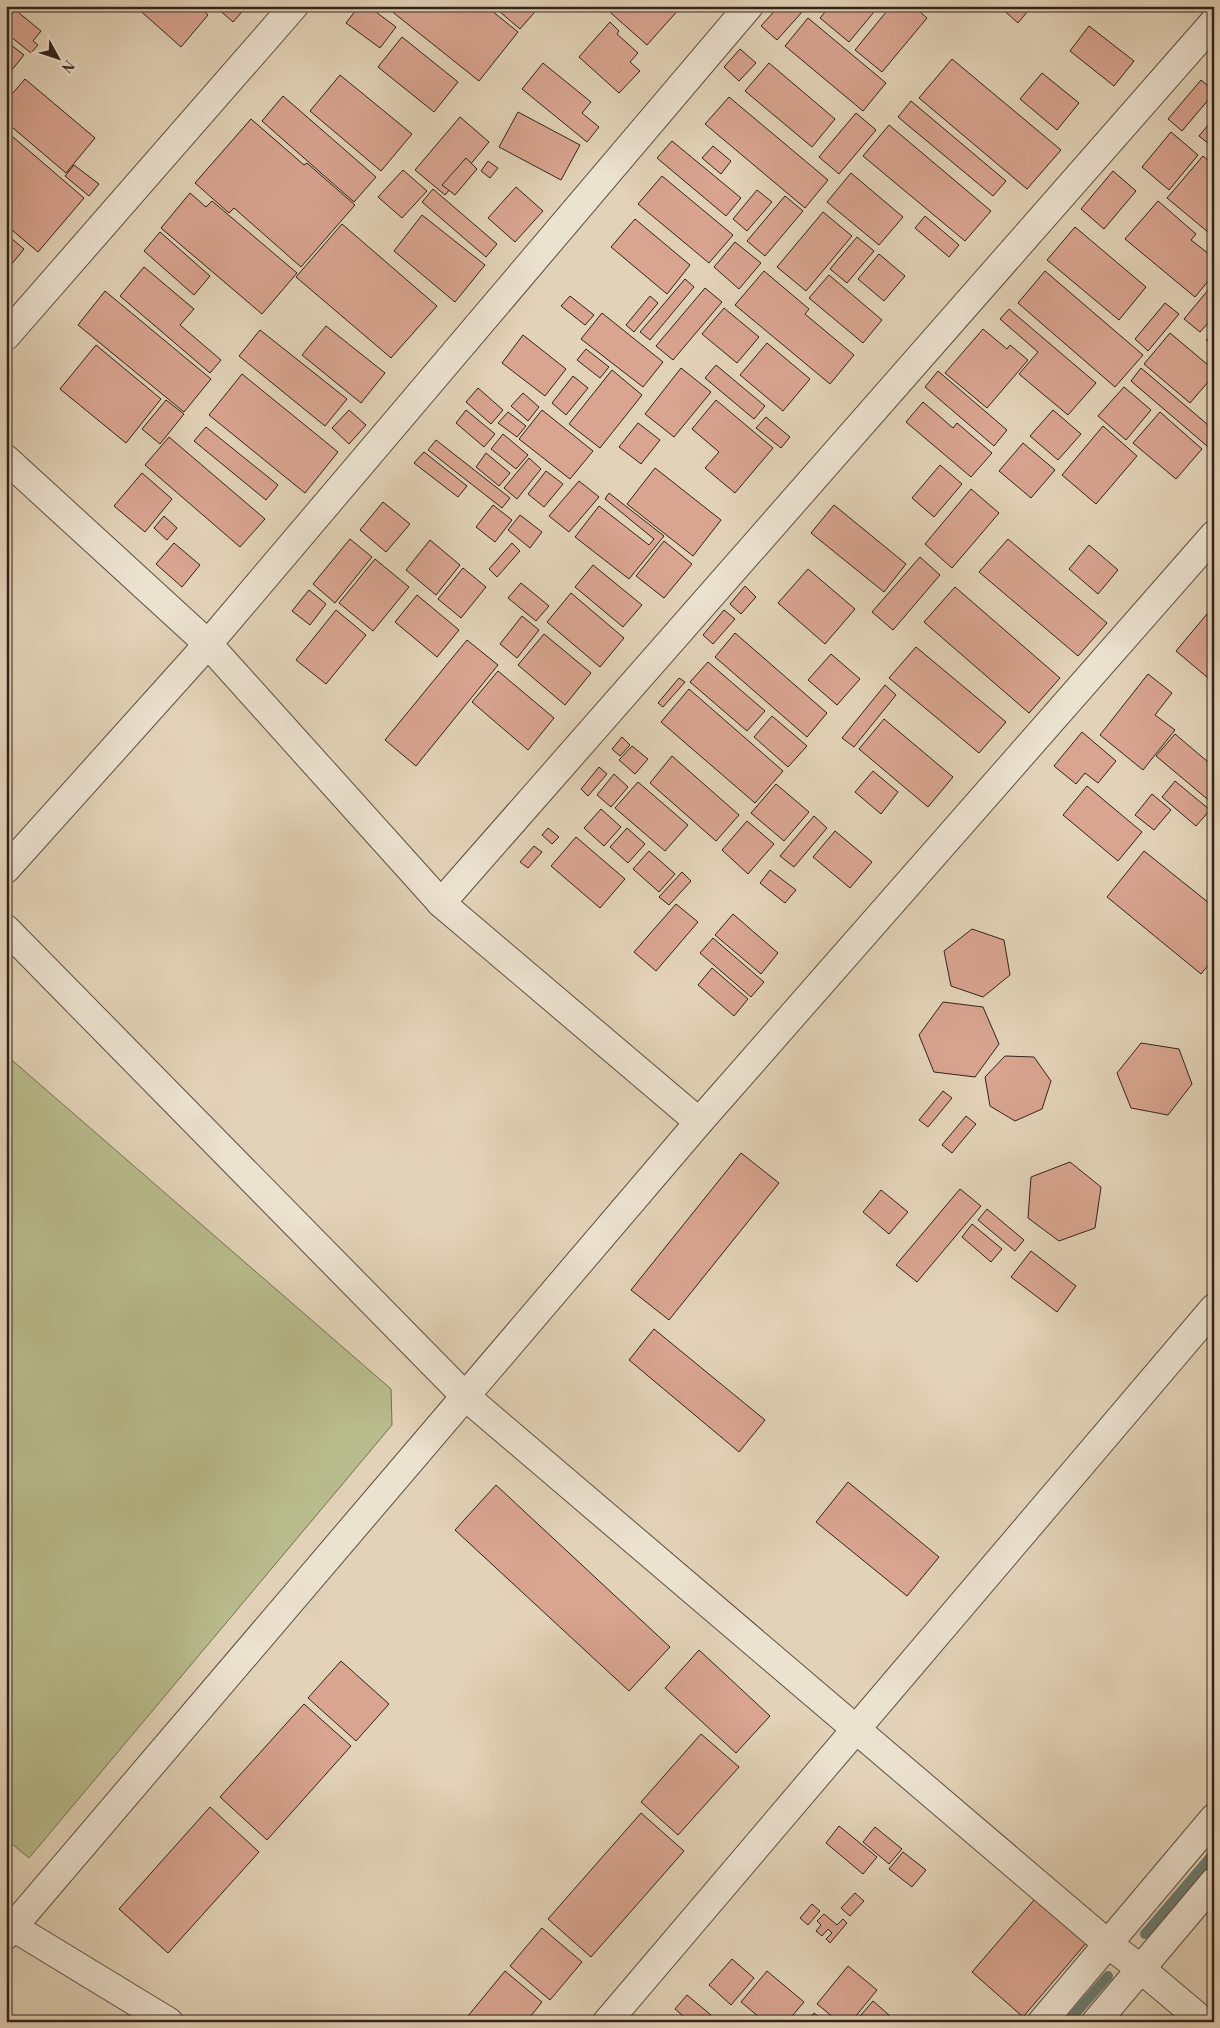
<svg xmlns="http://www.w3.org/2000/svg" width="1220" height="2028" font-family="'Libre Bodoni',serif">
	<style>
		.green { fill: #b8bb8c; stroke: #756f53 }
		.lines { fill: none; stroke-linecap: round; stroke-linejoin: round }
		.stream { stroke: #6d7c73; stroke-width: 10 }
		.building { fill: #d9a490; stroke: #32231a }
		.minor-casing { stroke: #5e4f41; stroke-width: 30 }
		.minor { stroke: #ece2d0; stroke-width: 28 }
	</style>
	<rect width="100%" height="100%" fill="#e2d2b7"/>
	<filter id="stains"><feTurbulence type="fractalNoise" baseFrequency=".004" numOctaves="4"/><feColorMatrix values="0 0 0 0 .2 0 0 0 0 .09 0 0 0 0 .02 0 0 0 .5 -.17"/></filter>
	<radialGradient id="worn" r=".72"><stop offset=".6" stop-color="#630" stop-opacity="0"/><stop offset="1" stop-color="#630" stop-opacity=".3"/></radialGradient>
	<!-- green -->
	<polygon class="green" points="6,1055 391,1389 392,1425 29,1858 6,1839"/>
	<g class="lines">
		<!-- stream -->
		<g class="stream">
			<polyline points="1145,1934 1214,1853"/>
			<polyline points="1068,2022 1108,1976"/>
		</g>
	</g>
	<!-- building -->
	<g class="building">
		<polygon points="135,6 198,6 208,15 181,47"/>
		<polygon points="215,6 247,6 233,22"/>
		<polygon points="359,6 368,6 396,27 380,48 346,23"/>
		<polygon points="385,6 486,6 518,32 479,81"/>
		<polygon points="493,6 540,6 520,29"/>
		<polygon points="603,6 678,6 680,8 647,45"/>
		<polygon points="779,6 798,6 803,11 777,40 761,26"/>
		<polygon points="830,6 879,6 849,42 820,18"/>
		<polygon points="891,6 913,6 927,18 882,72 855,50"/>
		<polygon points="999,6 1032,6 1018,23"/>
		<polygon points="13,8 41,31 33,41 38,45 31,53 6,33 6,16"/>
		<polygon points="808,18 886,83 863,111 785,46"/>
		<polygon points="610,22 619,31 617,34 638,53 630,62 640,71 619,93 579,57"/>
		<polygon points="1089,26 1134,61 1114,86 1070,51"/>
		<polygon points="402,37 458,82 434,112 378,67"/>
		<polygon points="6,41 24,55 6,77"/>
		<polygon points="740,49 756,63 739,81 724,67"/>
		<polygon points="952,59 1061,150 1027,189 919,98"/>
		<polygon points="543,63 591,102 582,113 599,127 587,142 522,89"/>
		<polygon points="769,63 835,119 812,147 745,91"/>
		<polygon points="1042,73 1079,103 1057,130 1020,99"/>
		<polygon points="340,75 412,134 381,171 310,111"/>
		<polygon points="25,79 95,138 66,173 6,122 6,101"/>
		<polygon points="1201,80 1214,91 1214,93 1182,131 1168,119"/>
		<polygon points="283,96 376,177 354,202 262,121"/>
		<polygon points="729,97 828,180 805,208 705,124"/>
		<polygon points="911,101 1006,181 993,196 898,117"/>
		<polygon points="518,112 580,145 561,180 499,147"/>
		<polygon points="856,113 876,130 839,174 819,157"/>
		<polygon points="460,117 489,142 445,195 415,170"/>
		<polygon points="1214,118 1214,148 1199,136"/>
		<polygon points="251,119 304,165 307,163 355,205 301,267 234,208 229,213 195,183"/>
		<polygon points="889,125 991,211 965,241 863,156"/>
		<polygon points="6,131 84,198 38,252 6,225"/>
		<polygon points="1171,132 1198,155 1169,190 1142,167"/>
		<polygon points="672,141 741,198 726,216 657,158"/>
		<polygon points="713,146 731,161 721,174 702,158"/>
		<polygon points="1203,156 1214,165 1214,237 1167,198"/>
		<polygon points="466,158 477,169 455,195 442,185"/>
		<polygon points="488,161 498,168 490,178 481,171"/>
		<polygon points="74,165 99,184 89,196 65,176"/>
		<polygon points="403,170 427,191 402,218 378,197"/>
		<polygon points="1113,171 1136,191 1104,229 1081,209"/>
		<polygon points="851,173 903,217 879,245 827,202"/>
		<polygon points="662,176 733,235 709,263 638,204"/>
		<polygon points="516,187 543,211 515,242 488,218"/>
		<polygon points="433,189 497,244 486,257 422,202"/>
		<polygon points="757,190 772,202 747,231 733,219"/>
		<polygon points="190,193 206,207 212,201 297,273 262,314 161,228"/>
		<polygon points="785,196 803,211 765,256 747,241"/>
		<polygon points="1158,201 1196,234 1191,240 1214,258 1214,274 1195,297 1125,239"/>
		<polygon points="823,212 852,236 806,291 777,267"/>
		<polygon points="422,215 485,265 455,302 394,251"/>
		<polygon points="925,216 959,245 949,257 915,228"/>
		<polygon points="635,219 690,265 667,294 611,247"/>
		<polygon points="342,224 437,306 391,358 296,277"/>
		<polygon points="1075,227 1146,287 1119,320 1047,260"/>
		<polygon points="160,232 210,276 194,295 144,251"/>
		<polygon points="6,234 24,249 6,271"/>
		<polygon points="857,237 874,251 847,283 830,269"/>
		<polygon points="735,242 761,263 739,289 714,267"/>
		<polygon points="879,254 905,276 884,301 858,279"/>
		<polygon points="144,267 194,309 180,325 221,360 210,373 120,296"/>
		<polygon points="764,271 809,309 805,314 854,355 830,384 735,305"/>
		<polygon points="1045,271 1143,355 1115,387 1018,303"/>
		<polygon points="829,275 882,320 863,343 809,298"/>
		<polygon points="685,279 694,287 650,340 640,332"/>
		<polygon points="1214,283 1214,316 1200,332 1184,319"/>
		<polygon points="705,288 722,302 673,360 656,346"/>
		<polygon points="105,291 211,379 184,412 78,325"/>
		<polygon points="570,296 594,315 585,325 561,306"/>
		<polygon points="650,296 658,303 634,332 626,325"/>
		<polygon points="1165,303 1179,314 1148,351 1135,339"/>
		<polygon points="724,308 759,337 737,363 702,334"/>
		<polygon points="1009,309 1096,383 1068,415 1019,374 1038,352 1000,319"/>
		<polygon points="602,313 663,362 643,387 581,339"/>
		<polygon points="326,326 385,373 361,403 302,355"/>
		<polygon points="983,329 1007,349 1010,345 1028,360 987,408 945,373"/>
		<polygon points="260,330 347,399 325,426 239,356"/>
		<polygon points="1214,331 1214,346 1206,340"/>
		<polygon points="1170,333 1214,370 1214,375 1190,403 1144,364"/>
		<polygon points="523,335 566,369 545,396 502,363"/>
		<polygon points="767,343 810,379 783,411 740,375"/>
		<polygon points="96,345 161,399 126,443 60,389"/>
		<polygon points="586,349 609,367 600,378 577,360"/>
		<polygon points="716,365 765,406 754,419 705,378"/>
		<polygon points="681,368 711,392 674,437 645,414"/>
		<polygon points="1141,368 1214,430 1214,452 1131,381"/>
		<polygon points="612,370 642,395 600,448 569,424"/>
		<polygon points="938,371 1007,430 994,446 925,387"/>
		<polygon points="242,374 338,452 305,493 209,415"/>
		<polygon points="573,376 588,388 566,415 552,403"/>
		<polygon points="1124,387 1151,410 1126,440 1098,416"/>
		<polygon points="478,388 503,410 491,424 466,402"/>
		<polygon points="523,393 539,407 528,421 511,406"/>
		<polygon points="166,400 184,414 160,444 142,429"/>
		<polygon points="716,400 773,448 735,493 705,468 719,452 692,429"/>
		<polygon points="923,402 953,428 957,423 992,453 971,477 906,422"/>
		<polygon points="349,410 366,425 349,444 332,428"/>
		<polygon points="466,410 495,434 484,447 456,423"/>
		<polygon points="542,410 593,451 570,479 519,439"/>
		<polygon points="1053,410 1081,434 1058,460 1030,436"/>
		<polygon points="508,412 526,426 517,437 498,423"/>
		<polygon points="1160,412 1202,449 1176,479 1133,443"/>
		<polygon points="766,417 790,437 781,448 756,428"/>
		<polygon points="638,423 660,440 641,464 619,447"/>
		<polygon points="1103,426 1137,456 1096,504 1062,475"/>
		<polygon points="206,427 278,485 266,500 194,441"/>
		<polygon points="503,434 528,455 516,469 491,449"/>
		<polygon points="169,437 265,519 240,547 145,465"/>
		<polygon points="436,440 510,498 502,508 428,450"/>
		<polygon points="1023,443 1055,470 1031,498 999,471"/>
		<polygon points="424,452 467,486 458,497 414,463"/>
		<polygon points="486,453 510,473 499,486 476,467"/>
		<polygon points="529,458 541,469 517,499 504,488"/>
		<polygon points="940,465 962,484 934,517 912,498"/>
		<polygon points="655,468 721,520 693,556 627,504"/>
		<polygon points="546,471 563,484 544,507 528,494"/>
		<polygon points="142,473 172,499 145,532 114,506"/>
		<polygon points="579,481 599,497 569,532 549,516"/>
		<polygon points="971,489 999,513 952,568 925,544"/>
		<polygon points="609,493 664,536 629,579 575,537 599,506 649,545 654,539 605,499"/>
		<polygon points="383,502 410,524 386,552 360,530"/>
		<polygon points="493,505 512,520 495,542 476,527"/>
		<polygon points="834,505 906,564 884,592 811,533"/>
		<polygon points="520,515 542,532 530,548 508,530"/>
		<polygon points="164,516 177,528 167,540 154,528"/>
		<polygon points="350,539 372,557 335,603 313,584"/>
		<polygon points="1008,539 1107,623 1078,656 979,572"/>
		<polygon points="430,540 460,565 436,595 406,570"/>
		<polygon points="664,541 692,564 664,598 636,576"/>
		<polygon points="174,543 200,565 182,587 156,564"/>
		<polygon points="512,543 520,551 497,577 489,569"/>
		<polygon points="1089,545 1118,570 1098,594 1069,569"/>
		<polygon points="920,557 940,575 893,630 872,612"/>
		<polygon points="375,559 409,587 373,631 339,603"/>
		<polygon points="593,565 642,605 623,627 575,587"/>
		<polygon points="463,568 486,587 461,618 438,599"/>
		<polygon points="808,569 855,609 825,644 778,603"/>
		<polygon points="521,583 549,606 536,621 508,598"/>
		<polygon points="745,586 756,597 741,614 730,604"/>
		<polygon points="955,587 1060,678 1029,713 924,622"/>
		<polygon points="309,590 326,604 310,625 292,611"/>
		<polygon points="571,593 624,638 600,667 547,622"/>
		<polygon points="417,595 459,630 437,657 395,622"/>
		<polygon points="336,610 366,635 326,684 296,660"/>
		<polygon points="724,610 735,619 713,644 703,635"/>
		<polygon points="1207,614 1214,619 1214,683 1176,651"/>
		<polygon points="522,616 539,630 517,658 500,644"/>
		<polygon points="735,633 827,713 807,737 715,657"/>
		<polygon points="544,634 591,673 565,705 518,665"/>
		<polygon points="467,640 498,665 416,766 385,740"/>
		<polygon points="916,647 1006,722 979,753 889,678"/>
		<polygon points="831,654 860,679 837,705 808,680"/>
		<polygon points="708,662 765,711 747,731 690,682"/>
		<polygon points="498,671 554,718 528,750 472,702"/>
		<polygon points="1148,674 1172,693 1155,715 1175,730 1143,770 1100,735"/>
		<polygon points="679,678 685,682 663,707 658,703"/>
		<polygon points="885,685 896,695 854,747 842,738"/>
		<polygon points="689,689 783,771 755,803 661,722"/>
		<polygon points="772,716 807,746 788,767 754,737"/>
		<polygon points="884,719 953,777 928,807 859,749"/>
		<polygon points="1082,732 1116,761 1098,783 1085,773 1076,784 1054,766"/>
		<polygon points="1175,734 1214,767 1212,803 1156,756"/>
		<polygon points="622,737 630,745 620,756 612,749"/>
		<polygon points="632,746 648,759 635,774 619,760"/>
		<polygon points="672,756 739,815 716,841 650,783"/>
		<polygon points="599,767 607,774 588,796 581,789"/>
		<polygon points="873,771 898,792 881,814 855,792"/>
		<polygon points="614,774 628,787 611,807 597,795"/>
		<polygon points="1175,781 1210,810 1196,826 1162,797"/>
		<polygon points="638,782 688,825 665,851 615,808"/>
		<polygon points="776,784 809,812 784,841 751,813"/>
		<polygon points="1087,786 1142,832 1118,861 1063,815"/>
		<polygon points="1152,794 1171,810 1154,830 1135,815"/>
		<polygon points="601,809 621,827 604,846 584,828"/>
		<polygon points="814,816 827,828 794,867 780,856"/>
		<polygon points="747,821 774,844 748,874 722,850"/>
		<polygon points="548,828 559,837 552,844 542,835"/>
		<polygon points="627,828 645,844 628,863 610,847"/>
		<polygon points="835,831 872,862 850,888 813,857"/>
		<polygon points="576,837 625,879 600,908 551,866"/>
		<polygon points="534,846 542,852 528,868 520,862"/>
		<polygon points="649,851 675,874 659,892 633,869"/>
		<polygon points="1144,851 1214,907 1214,958 1201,974 1107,897"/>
		<polygon points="770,870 796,890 785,903 760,883"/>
		<polygon points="682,872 691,881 669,905 659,897"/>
		<polygon points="676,904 698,922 656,971 634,952"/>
		<polygon points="733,914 778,953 761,974 715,935"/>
		<polygon points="972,929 1004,940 1010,975 983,997 951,986 944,951"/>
		<polygon points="713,938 764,982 751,997 700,953"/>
		<polygon points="712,968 748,999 734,1016 698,985"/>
		<polygon points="943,1002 983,1007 999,1044 975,1077 934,1072 919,1035"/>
		<polygon points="1141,1043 1179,1049 1192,1084 1168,1115 1131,1108 1117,1073"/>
		<polygon points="1005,1056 1034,1057 1051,1081 1042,1109 1015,1121 990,1106 985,1077"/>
		<polygon points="943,1091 952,1098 928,1127 919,1120"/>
		<polygon points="966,1116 976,1124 952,1153 942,1145"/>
		<polygon points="741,1153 779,1183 669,1320 631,1290"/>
		<polygon points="1070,1162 1101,1187 1095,1228 1059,1241 1028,1218 1031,1177"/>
		<polygon points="960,1189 981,1206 917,1282 896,1265"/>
		<polygon points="881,1190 908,1212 889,1234 863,1212"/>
		<polygon points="987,1209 1024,1240 1015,1251 978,1220"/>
		<polygon points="972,1224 1002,1249 991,1262 962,1237"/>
		<polygon points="1031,1251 1076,1286 1057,1312 1011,1277"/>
		<polygon points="654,1329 765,1420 739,1452 629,1360"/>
		<polygon points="848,1482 939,1557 907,1596 816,1522"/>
		<polygon points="496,1485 670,1647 629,1691 455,1530"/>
		<polygon points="699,1650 770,1716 736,1753 665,1688"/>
		<polygon points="341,1661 389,1704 356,1741 308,1698"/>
		<polygon points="304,1704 351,1746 267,1840 220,1797"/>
		<polygon points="701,1734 739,1767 678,1835 641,1802"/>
		<polygon points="210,1807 259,1852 168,1953 119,1909"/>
		<polygon points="641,1813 684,1851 591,1957 548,1919"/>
		<polygon points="839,1826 877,1857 863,1874 826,1843"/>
		<polygon points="875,1827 902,1849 889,1864 863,1842"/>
		<polygon points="903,1852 926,1870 912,1887 889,1869"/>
		<polygon points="1041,1892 1098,1929 1023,2017 972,1972"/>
		<polygon points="855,1893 864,1901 850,1916 841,1908"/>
		<polygon points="812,1904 820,1911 808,1925 800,1918"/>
		<polygon points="824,1914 837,1925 843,1919 847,1923 830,1943 826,1939 832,1933 828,1929 822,1936 816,1931 821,1925 817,1921"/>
		<polygon points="542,1928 582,1962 550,2000 510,1966"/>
		<polygon points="732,1959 754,1978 731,2005 709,1985"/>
		<polygon points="848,1966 877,1990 851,2022 839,2022 817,2004"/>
		<polygon points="505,1971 542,2002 526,2022 463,2022"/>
		<polygon points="767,1971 804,2002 787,2022 765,2022 741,2002"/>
		<polygon points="687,1995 711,2015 706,2022 690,2022 675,2009"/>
		<polygon points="873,2001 897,2022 855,2022"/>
		<polygon points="814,2013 825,2022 807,2022"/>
	</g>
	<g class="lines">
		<defs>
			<g id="minor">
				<polyline points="6,336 294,6"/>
				<polyline points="6,459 208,644 441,903 699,1122"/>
				<polyline points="6,869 208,644 749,6"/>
				<polyline points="441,903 1214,22"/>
				<polyline points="6,929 465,1396 1108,1944 1141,1969 1204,2022"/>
				<polyline points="6,1920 13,1927 169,2022"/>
				<polyline points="6,1935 699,1122 1214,535"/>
				<polyline points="607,2022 1214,1308"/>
				<polyline points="1042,2022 1214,1818"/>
				<polyline points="1096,2022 1214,1882"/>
			</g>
		</defs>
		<!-- minor casing -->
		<use href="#minor" class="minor-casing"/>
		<!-- minor -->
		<use href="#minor" class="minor"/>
	</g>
	<!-- margin -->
	<rect width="1220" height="2028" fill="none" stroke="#e2d2b7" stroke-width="25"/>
	<rect x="8" y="8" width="1205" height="2013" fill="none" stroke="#32231a" stroke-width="2.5"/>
	<rect x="12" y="12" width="1195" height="2003" fill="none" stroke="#32231a"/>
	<!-- north arrow -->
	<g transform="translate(58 58) rotate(130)" stroke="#ece2d0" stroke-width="4" paint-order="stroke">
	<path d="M0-4L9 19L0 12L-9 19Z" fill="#32231a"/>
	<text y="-8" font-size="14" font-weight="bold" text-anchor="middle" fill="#32231a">N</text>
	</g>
	<rect width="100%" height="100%" filter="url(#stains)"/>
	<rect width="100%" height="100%" fill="url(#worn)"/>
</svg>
